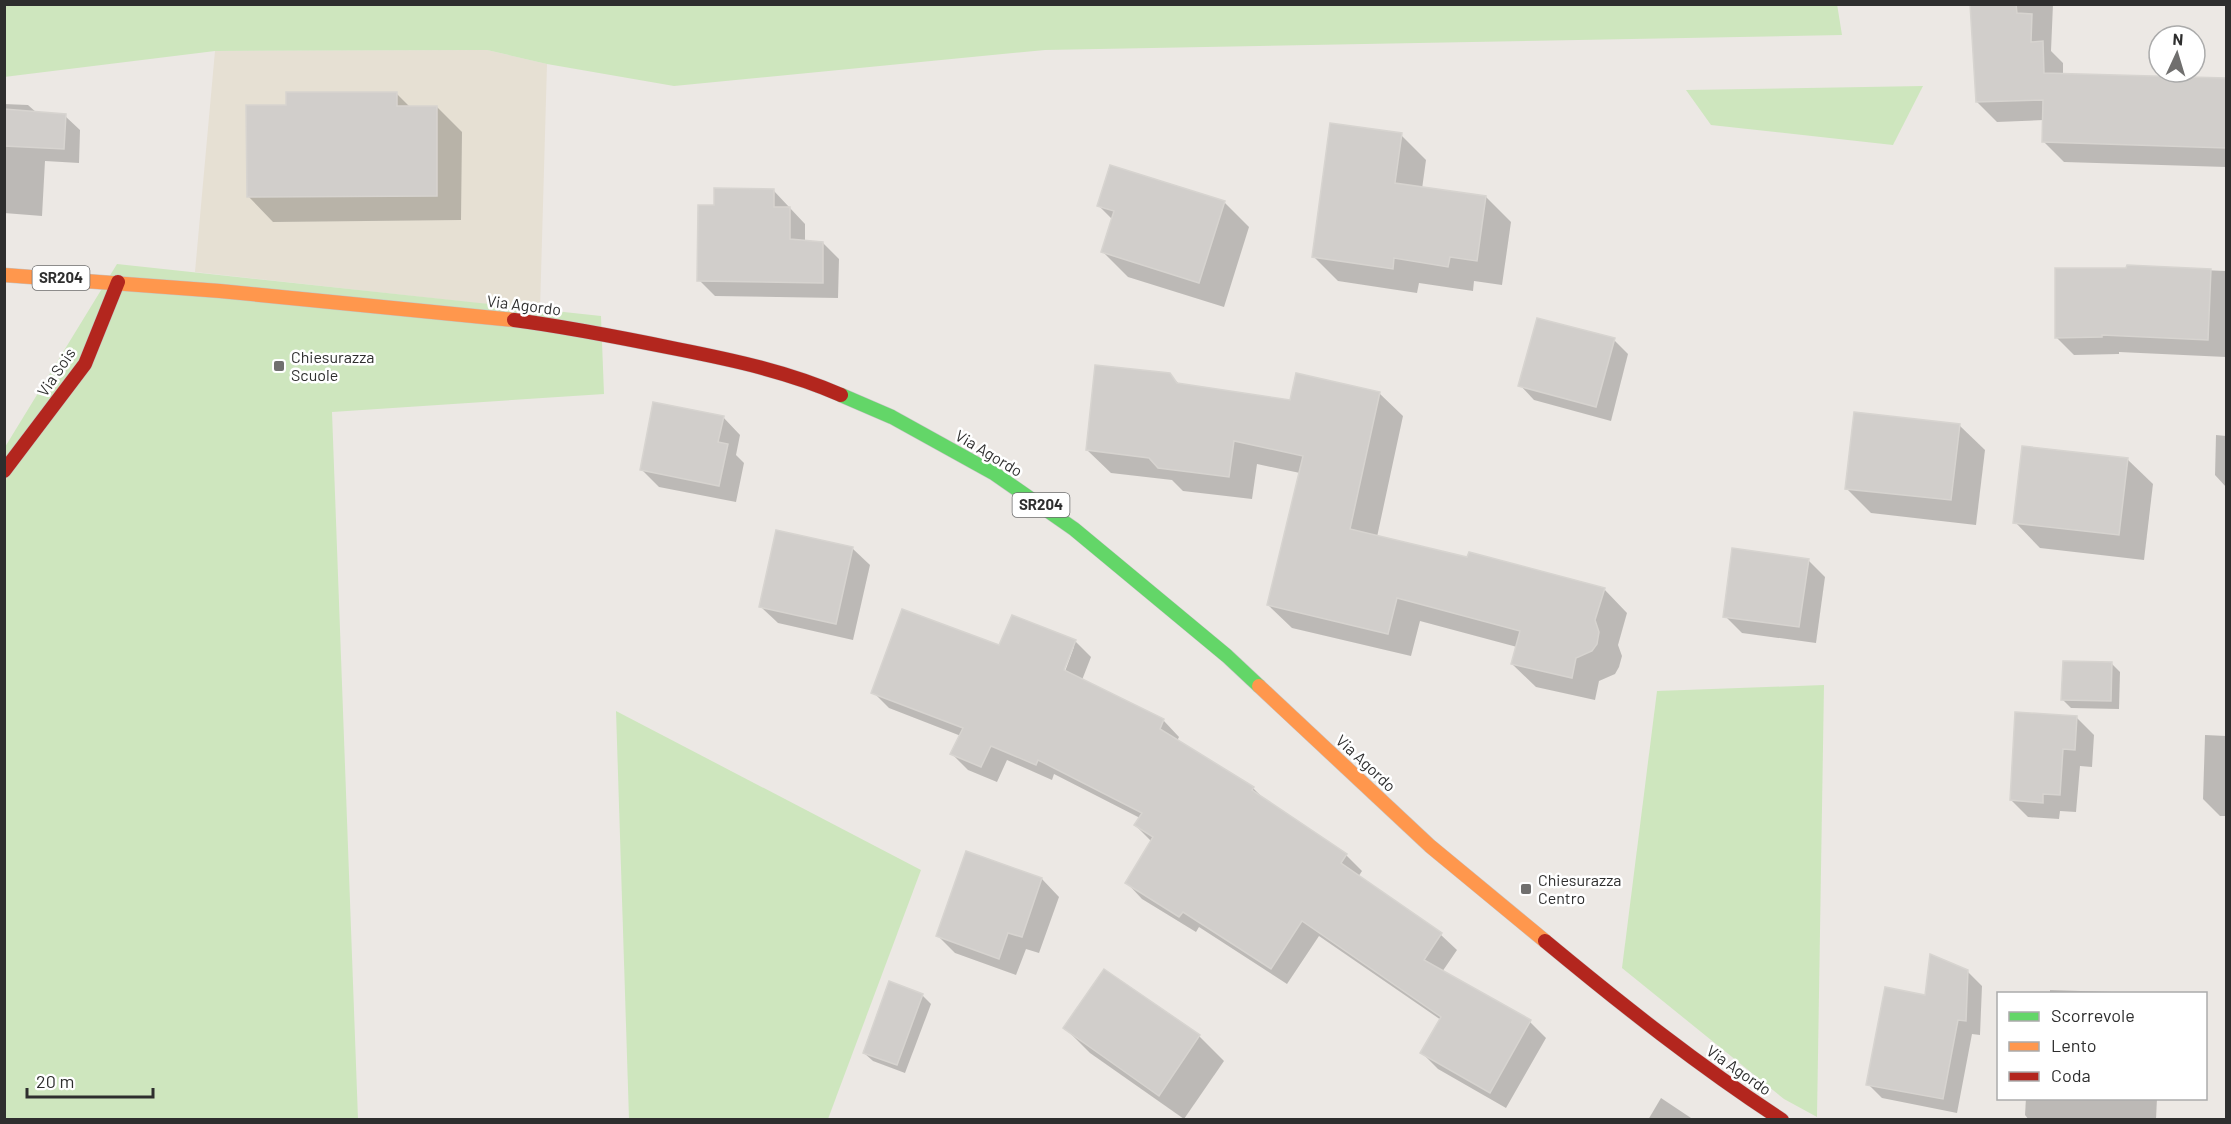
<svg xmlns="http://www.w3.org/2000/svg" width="2231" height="1124" font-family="Barlow,sans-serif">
<rect width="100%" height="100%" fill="#ece8e4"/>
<!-- education -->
<path fill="#e6e0d3" d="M487 50 547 64 540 310 195 272 215 51Z"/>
<!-- green -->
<g fill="#cee6be">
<path d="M1837 4 1842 35 1045 50 674 86 547 64 487 50 215 51 4 77 5 4Z"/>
<path d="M1923 86 1893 145 1711 125 1686 90Z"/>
<path d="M117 264 601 316 604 394 332 412 358 1119 5 1120V447Z"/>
<path d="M1824 685 1817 1117 1784 1099 1622 968 1657 691Z"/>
<path d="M616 711 921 870 828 1119H629Z"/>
</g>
<!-- shadow -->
<g fill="#0003" fill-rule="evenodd">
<path d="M1971 4H2053L2051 51 2063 63V75L2226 79V167L2064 162 2043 141 2044 120 1997 122 1977 102Z"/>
<path d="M396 93 410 107H437L462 132 461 220 273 222 248 196 288 107Z"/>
<path d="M4 104 28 105 37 113 65 116 80 130 79 163 45 161 42 216 4 213Z"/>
<path d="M1401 135 1426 160 1422 189 1486 197 1511 222 1502 285 1474 281 1473 291 1419 283 1417 293 1338 281 1313 256Z"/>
<path d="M774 191 805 224V242L823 243 839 259 838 298 715 296 699 280 715 207Z"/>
<path d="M1224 202 1249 227 1224 307 1128 277 1103 252 1113 220 1099 206Z"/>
<path d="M2128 267 2226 271V357L2119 352V354L2074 355 2057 338Z"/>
<path d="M1614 340 1628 354 1611 421 1534 400 1520 385Z"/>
<path d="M1169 374 1180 385 1292 401 1379 393 1403 416 1377 537 1604 589 1627 613 1618 645 1622 656 1619 667 1615 674 1599 681 1595 700 1536 687 1512 664 1517 647 1420 621 1411 656 1292 628 1268 605 1300 473 1257 464 1252 499 1183 491 1172 480 1111 473 1087 450Z"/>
<path d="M723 417 740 435 736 455 744 463 736 502 659 487 641 469Z"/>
<path d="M1959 425 1985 450 1976 525 1871 513 1846 488Z"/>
<path d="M2216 435 2226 436V487L2215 475Z"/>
<path d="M2127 459 2153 484 2144 560 2040 548 2015 522Z"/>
<path d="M852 548 870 565 853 640 778 623 760 606Z"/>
<path d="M1808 560 1825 577 1816 643 1742 633 1725 616Z"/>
<path d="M1075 641 1091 657 1082 680 1164 721 1179 737 1177 741 1253 788 1265 800 1346 855 1362 871 1358 877 1441 935 1457 950 1442 972 1530 1022 1546 1038 1506 1108 1438 1069 1422 1053 1441 1020 1319 936 1287 984 1199 927 1196 932 1142 899 1127 883 1152 842 1135 825 1140 818 1054 774 1052 780 1007 760 997 782 968 770 952 754 961 736 889 708 873 692 1000 647ZM1071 647H1074L1063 677 1060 676Z"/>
<path d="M2112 664 2120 672 2119 709 2071 708 2062 699Z"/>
<path d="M2077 718 2094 735 2092 767 2080 766 2076 812 2060 811 2059 819 2028 817 2011 800Z"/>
<path d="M2205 735 2226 736V816H2220L2203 799Z"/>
<path d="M967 853 1042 879 1059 897 1039 953 1026 949 1016 975 955 953 938 936Z"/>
<path d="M1105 971 1199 1036 1224 1061 1184 1119 1090 1053 1065 1028Z"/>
<path d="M1967 971 1982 986 1980 1035 1972 1034 1957 1113 1882 1098 1868 1084 1926 996Z"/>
<path d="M2050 990 2112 992 2114 994H2050Z"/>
<path d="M922 995 931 1004 905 1073 873 1061 864 1053Z"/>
<path d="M1661 1098 1694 1120H1648Z"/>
<path d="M2026 1098H2157L2156 1120H2029L2025 1115Z"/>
</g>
<!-- building -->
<g fill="#d1cecb" stroke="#d7d4d0" stroke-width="1.5">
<path d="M1970 4H2016L2017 13 2032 14 2031 42 2043 41 2044 73 2226 78V148L2042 142 2043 100 1976 102Z"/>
<path d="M286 92H397V106H437V196L247 197 246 105H286Z"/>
<path d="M4 109 66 114 64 149 4 146Z"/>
<path d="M1330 123 1402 133 1395 183 1486 196 1477 261 1450 257 1448 267 1394 258 1393 269 1312 257Z"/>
<path d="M1110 165 1225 201 1199 283 1101 252 1114 211 1097 206Z"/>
<path d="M714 188 774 189V207H790V239L823 242V283L697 281 698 205H714Z"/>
<path d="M2127 265 2211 269 2208 340 2102 335V337L2055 338V268H2126Z"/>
<path d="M1537 318 1615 338 1596 407 1518 386Z"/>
<path d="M1095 365 1170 373 1177 383 1290 400 1296 373 1380 392 1350 529 1467 557 1469 552 1605 588 1595 620 1599 632 1597 644 1592 651 1576 658 1572 678 1511 664 1520 631 1397 598 1388 634 1267 605 1303 456 1234 441 1229 477 1158 468 1149 458 1086 450Z"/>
<path d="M653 402 724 416 718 442 728 444 719 486 640 470Z"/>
<path d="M1854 412 1960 424 1951 500 1845 489Z"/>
<path d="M2022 446 2128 458 2119 535 2013 523Z"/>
<path d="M776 530 853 547 836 624 759 607Z"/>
<path d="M1732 548 1809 559 1799 627 1723 617Z"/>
<path d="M902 609 999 645 1012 615 1076 640 1064 670 1164 719 1160 729 1254 787 1252 790 1347 854 1341 863 1442 933 1424 960 1531 1020 1490 1093 1420 1053 1441 1017 1302 921 1271 969 1183 912 1179 917 1125 883 1153 837 1134 825 1142 813 1038 760 1036 765 991 746 981 767 950 754 963 728 871 693Z"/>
<path d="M2063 661 2112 662 2111 701 2061 700Z"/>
<path d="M2015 712 2077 716 2075 750 2063 749 2060 795 2043 794V803L2010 800Z"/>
<path d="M966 851 1042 878 1022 937 1008 933 999 959 936 936Z"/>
<path d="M1930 954 1968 970 1966 1021 1958 1020 1943 1099 1866 1085 1885 987 1925 995Z"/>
<path d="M1104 969 1200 1035 1159 1096 1063 1028Z"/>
<path d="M889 981 923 994 897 1065 863 1053Z"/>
</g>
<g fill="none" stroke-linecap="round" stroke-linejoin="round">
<!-- fast casing -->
<g stroke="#c5c4c5" stroke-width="15">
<path id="fast" d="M841 395 892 417 995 474 1074 529 1227 656 1259 686"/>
</g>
<!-- slow casing -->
<g stroke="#c5c4c5" stroke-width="15">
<g id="slow">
<path d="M4 275 220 291 514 320"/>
<path d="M1259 686 1430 846 1545 941"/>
</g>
</g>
<!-- jam casing -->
<g stroke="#c5c4c5" stroke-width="15">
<g id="jam">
<path d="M514 320C569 327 623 338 677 349 733 360 789 372 841 395"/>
<path d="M4 471 85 364 118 282"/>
<path d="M1545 941C1621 1004 1699 1066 1782 1120"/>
</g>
</g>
<!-- fast -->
<use href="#fast" stroke="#63d668" stroke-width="14"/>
<!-- slow -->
<use href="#slow" stroke="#ff974d" stroke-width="14"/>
<!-- jam -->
<use href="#jam" stroke="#b3261e" stroke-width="14"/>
</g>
<!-- markers -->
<g fill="#706f6e" stroke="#fff" stroke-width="2">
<rect x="273" y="360" width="12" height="12" rx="3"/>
<rect x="1520" y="883" width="12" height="12" rx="3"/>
</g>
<g text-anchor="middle" stroke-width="5" stroke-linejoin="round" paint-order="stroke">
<!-- shield labels -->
<g fill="#fff" stroke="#6d6d6d" stroke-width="1.5">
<rect x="32.5" y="266" width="57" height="24" rx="4.5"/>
<rect x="1012.5" y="493" width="57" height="24" rx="4.5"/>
</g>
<g font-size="15" font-weight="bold" fill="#2e2e2e">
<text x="61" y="283">SR204</text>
<text x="1041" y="510">SR204</text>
</g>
<!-- street labels -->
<g font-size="16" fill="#2e2e2e" stroke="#fff">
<text transform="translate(524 305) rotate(7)" y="6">Via Agordo</text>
<text transform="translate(56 372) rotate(-56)" y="6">Via Sois</text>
<text transform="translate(989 453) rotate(31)" y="6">Via Agordo</text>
<text transform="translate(1366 763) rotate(43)" y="6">Via Agordo</text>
<text transform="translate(1739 1070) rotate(35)" y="6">Via Agordo</text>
</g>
<!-- poi labels -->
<g font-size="16" fill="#2e2e2e" stroke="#fff" text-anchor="start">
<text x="291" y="363">Chiesurazza<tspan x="291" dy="18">Scuole</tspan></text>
<text x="1538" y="886">Chiesurazza<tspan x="1538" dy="18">Centro</tspan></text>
</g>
</g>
<!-- border -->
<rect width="2231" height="1124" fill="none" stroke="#2e2e2e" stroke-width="12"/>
<!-- legend -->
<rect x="1997" y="992" width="210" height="108" fill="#ffffff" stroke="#ababab" stroke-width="1.5"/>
<rect x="2009" y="1012" width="30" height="9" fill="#63d668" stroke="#ababab" stroke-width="1.5"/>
<text x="2051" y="1022" font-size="18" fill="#2e2e2e">Scorrevole</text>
<rect x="2009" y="1042" width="30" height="9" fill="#ff974d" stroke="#ababab" stroke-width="1.5"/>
<text x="2051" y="1052" font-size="18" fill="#2e2e2e">Lento</text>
<rect x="2009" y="1072" width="30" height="9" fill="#b3261e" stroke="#ababab" stroke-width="1.5"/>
<text x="2051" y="1082" font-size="18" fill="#2e2e2e">Coda</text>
<!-- north arrow -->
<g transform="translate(2177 54) rotate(4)"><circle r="28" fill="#ffffff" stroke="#ababab" stroke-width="1.5"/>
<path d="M0-4.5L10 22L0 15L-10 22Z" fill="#706f6e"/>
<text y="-9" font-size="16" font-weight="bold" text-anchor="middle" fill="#2e2e2e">N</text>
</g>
<!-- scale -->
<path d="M27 1088v9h126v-9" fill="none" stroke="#2e2e2e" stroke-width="3"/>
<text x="36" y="1088" font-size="18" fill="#2e2e2e" stroke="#ffffff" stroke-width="4.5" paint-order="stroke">20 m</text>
</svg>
